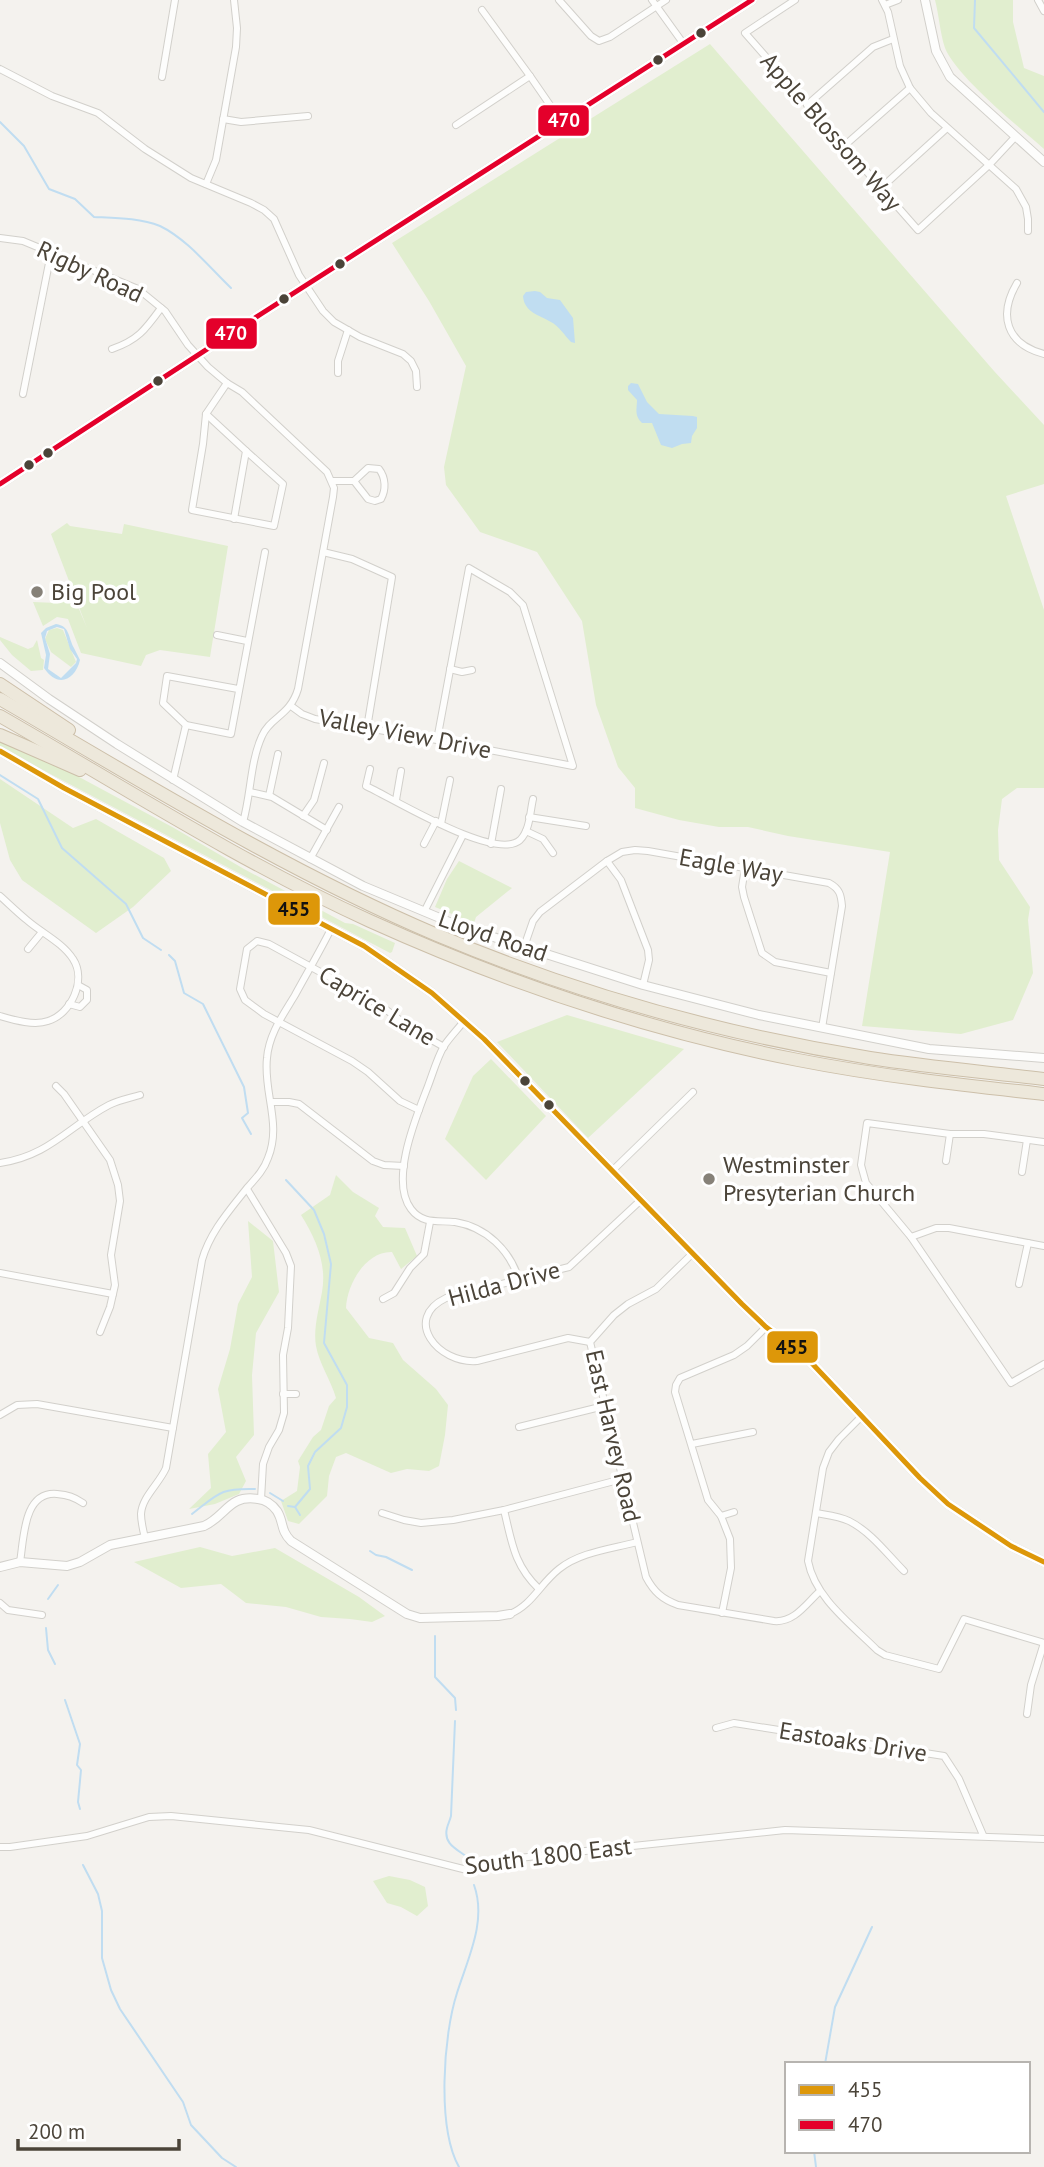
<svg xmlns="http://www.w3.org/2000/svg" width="1044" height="2167" font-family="'PT Sans',sans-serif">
<rect width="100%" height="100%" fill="#f4f2ee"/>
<!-- green -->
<g fill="#e1eecf">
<path d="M935 0H1013V22L1024 68 1044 76V149C1019 127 957 77 945 48 940 33 939 15 935 0Z"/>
<path d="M710 44 994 371 1044 425V484L1006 496 1044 610V788H1017L1002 799 998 830 999 860 1030 907 1028 920 1033 973 1013 1020 961 1034 862 1026 890 852 788 836 748 827H719L679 820 635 808V788L618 767 596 705 582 621 537 552 480 532 446 485 444 467 466 366 429 301 392 243Z"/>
<path d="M67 523 70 526 122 534 124 524 228 546 210 657 160 650 146 655 141 666 81 653 68 619 57 617 43 626 33 602 57 603 51 587 71 590 87 628 51 534Z"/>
<path d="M57 628 63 630 76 662 71 667 51 652 45 639 49 630Z"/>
<path d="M0 637 28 649 33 647 37 640 41 658 44 660 43 670 31 671 12 655 0 640Z"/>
<path d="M0 739 68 771 174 828 244 869 345 923 353 924 395 943 392 952 390 953 39 768 0 746Z"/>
<path d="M0 779 73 828 96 819 164 858 171 871 133 907 96 933 22 880 10 860 0 823Z"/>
<path d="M459 861 512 888 476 917 474 923 435 907 447 879Z"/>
<path d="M567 1015 684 1049 588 1138 497 1042Z"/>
<path d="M491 1059 546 1116 486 1180 445 1139 473 1076Z"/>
<path d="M336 1175 353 1192 379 1208 375 1216 383 1227 405 1228 417 1256 401 1269 392 1252C366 1251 347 1284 346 1308L369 1338 393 1343 403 1360 436 1389 448 1405 445 1435 439 1466 429 1471 407 1469 391 1473 346 1453 336 1457 329 1476 327 1496 299 1524 288 1521 281 1501 297 1491 300 1467 298 1461 313 1437 321 1430 329 1406 336 1398C331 1381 319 1363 316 1346 313 1329 319 1309 322 1292 327 1264 316 1239 301 1215L330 1195Z"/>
<path d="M248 1221 273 1241 279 1292 256 1333 252 1375 254 1435 236 1457 246 1481 239 1494 215 1504 189 1509 211 1488 208 1454 226 1432 218 1389 230 1349 238 1304 252 1277Z"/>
<path d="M200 1547 232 1556 275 1548 359 1597 385 1616 372 1622 350 1619 321 1617 286 1607 246 1603 221 1584 181 1588 134 1562Z"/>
<path d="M389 1876 410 1880 425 1887 428 1906 417 1916 401 1907 387 1903 373 1881Z"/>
</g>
<!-- water -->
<g fill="#c0ddf1" fill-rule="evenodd">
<path d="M535 291 540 292 547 298 560 300 573 318 575 343 571 342C565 336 559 326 551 322 539 315 524 312 523 296L526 292Z"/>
<path d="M631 383 638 384 647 402 659 414 693 416 697 417V428L692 436 691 443 682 444 672 448 661 445 652 423H642C634 416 637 408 637 400L628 390V386Z"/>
<path d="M56 624C70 626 68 637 74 648 76 652 78 656 80 660 75 681 57 688 44 668L46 655 41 633 46 628ZM57 627 64 629 70 649 77 659 76 663 61 678 48 669 50 654 45 638 47 631Z"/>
</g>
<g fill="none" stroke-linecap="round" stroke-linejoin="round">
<!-- stream -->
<g stroke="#c0ddf1" stroke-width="2">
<path d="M975 0 974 28 1044 112"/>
<path d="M0 122 24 146 49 189 75 199 94 217C116 218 140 218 160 226 187 239 210 268 231 288"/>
<path d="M0 775 38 799 62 848 126 904 143 938 161 950"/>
<path d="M169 955 175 961 184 993 203 1004 244 1087 248 1113 242 1118 251 1134"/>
<path d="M286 1180 314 1210 324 1234 331 1264 324 1343 347 1385V1407L341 1428 315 1452 308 1466 310 1489 295 1507 288 1506"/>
<path d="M270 1493 283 1501"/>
<path d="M295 1507 300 1515"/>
<path d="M192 1514C219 1493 220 1488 255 1489"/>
<path d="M370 1551 376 1555 386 1557 412 1570"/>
<path d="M48 1599 58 1585"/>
<path d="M46 1628 48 1650 55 1664"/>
<path d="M435 1636V1677L455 1698 456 1710"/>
<path d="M65 1700 80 1744 77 1765 81 1770 78 1802 80 1809"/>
<path d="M455 1721 451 1816C450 1820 448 1824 447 1828 443 1844 457 1849 467 1857"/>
<path d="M83 1865 98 1894 102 1911V1958L111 1990 120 2009 183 2102 191 2125 222 2158 236 2167"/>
<path d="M825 2064 835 2007 872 1927"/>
<path d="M814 2151 816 2167"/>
<path d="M459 2167C437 2128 443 2036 457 1993 468 1958 487 1921 474 1885"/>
</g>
<!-- minor casing -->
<g stroke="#d2d0cb" stroke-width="8">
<g id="minor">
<path d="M559 0 591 36 599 41 610 37 666 0"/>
<path d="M652 0 683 43"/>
<path d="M795 0 745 33 918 230 989 165 1016 136"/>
<path d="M882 0 888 12 900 66 910 88 931 113 1016 189 1026 207 1028 219V231"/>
<path d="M1038 0 1044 11"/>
<path d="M885 5 898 0"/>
<path d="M482 10 530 76 561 121"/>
<path d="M0 69 52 96 98 113 145 149 191 178 251 203 264 210 274 219 299 275 323 311 334 322 360 337 403 354 411 361 416 371 417 387"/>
<path d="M162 77 175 0"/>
<path d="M807 105 873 47 893 39"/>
<path d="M223 119 241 122 308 116"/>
<path d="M456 125 530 76"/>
<path d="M844 146 910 88"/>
<path d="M206 184 216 160 236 47 237 28 234 0"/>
<path d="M881 188 947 128"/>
<path d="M0 238 23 241 138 289 165 311 188 345 208 367 227 383 242 392 327 472 334 488 333 497 298 689C290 716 270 717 262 736 250 762 251 795 243 822"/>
<path d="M1017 283C998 315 1006 344 1044 354"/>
<path d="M112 349C138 340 145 330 161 308"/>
<path d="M338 373V361L348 330"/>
<path d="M227 383 206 414 203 444 192 510 274 526 283 484 246 451"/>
<path d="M23 394 51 253"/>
<path d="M206 414 246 451 234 519"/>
<path d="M332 481H354L368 499 375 501 381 499C386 490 386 478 379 469L368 468 354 481"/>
<path d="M323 552 352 559 392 577 367 728"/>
<path d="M217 635 247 641"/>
<path d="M450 669 462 672 472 670"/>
<path d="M238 689 167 676 163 703 186 725 231 734 265 552"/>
<path d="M291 706 302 714 315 719 437 740 573 766 523 605 510 592 469 568 437 740"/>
<path d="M370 769 366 786C394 799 496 862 520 840 530 830 530 812 533 799"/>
<path d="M173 780 186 725"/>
<path d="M250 792 272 797 327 830"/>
<path d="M269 796 278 754"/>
<path d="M396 800 401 771"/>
<path d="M303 816 314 800 324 763"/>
<path d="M529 817 586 826"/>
<path d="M441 824 450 780"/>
<path d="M526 831 543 839 553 853"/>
<path d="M424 844 436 821"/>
<path d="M491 844 501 789"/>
<path d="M310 859 339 807"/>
<path d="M607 861 621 880 648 950 649 960 643 985"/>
<path d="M745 868 742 887 744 897 762 953 775 962 831 973"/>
<path d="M0 896C9 904 18 913 28 921 42 933 63 943 73 959 87 980 71 1014 48 1021 34 1026 14 1020 0 1016"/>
<path d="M424 912 463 835"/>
<path d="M524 947 533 921 540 912 607 861 622 852 635 850 648 851 829 883C840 889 841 895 842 906L822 1028"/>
<path d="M28 949 42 932"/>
<path d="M69 1004 80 1007 87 1000V990L78 985"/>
<path d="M464 1021C458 1029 450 1037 444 1046 437 1058 433 1073 428 1086 417 1115 389 1180 411 1209 423 1225 439 1220 455 1222 486 1227 510 1250 519 1280"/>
<path d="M56 1086 64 1094 110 1160 118 1185 120 1201 111 1255 115 1285 110 1307 100 1332"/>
<path d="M271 1102H289L299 1104 373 1161 384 1165 404 1166"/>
<path d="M419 1110 400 1101 368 1072 352 1061 264 1014 245 1000 240 989 247 949 257 941 269 944 377 1003 412 1029 444 1047"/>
<path d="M1044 1142 984 1134H950L867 1123 861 1165 866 1183 911 1237 1011 1383 1044 1364"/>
<path d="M946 1161 950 1134"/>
<path d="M0 1163C49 1156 69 1126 109 1105 119 1100 130 1098 140 1095"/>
<path d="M612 1171 693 1092"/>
<path d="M1022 1172 1027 1140"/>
<path d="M247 1189 286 1253 291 1266 288 1328 283 1355 284 1413 279 1430 269 1447 263 1464 261 1499"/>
<path d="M911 1237 936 1228H949L1044 1246"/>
<path d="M693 1253 656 1289 628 1304 614 1315 590 1342 646 1577C654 1592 662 1599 678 1605L774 1621C794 1623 806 1604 820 1591"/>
<path d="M0 1273 113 1294"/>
<path d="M1019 1284 1028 1243"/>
<path d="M383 1299 394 1293 410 1268 424 1254 430 1222"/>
<path d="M590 1342 568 1338 477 1361C438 1364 402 1319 446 1298L569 1267 641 1200"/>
<path d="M283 1394H296"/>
<path d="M0 1415 17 1405 37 1404 173 1428"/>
<path d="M862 1416 839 1439 829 1452 823 1468 808 1561C815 1598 851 1624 877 1650L885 1655 939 1669 964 1619 1044 1643"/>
<path d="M519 1427 604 1406"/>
<path d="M692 1444 753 1432"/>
<path d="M504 1510C512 1543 514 1565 539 1589"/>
<path d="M382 1513 404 1520 421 1523 453 1520 504 1510 622 1479"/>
<path d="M816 1513C827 1515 839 1516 849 1521 871 1532 887 1554 904 1571"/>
<path d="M721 1516 734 1512"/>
<path d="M145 1538C143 1530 141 1522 141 1514 142 1497 159 1484 166 1468L202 1260C210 1232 229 1211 247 1188 255 1179 264 1170 268 1158 282 1124 263 1092 267 1058 269 1034 283 1015 295 995 307 973 320 951 331 929"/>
<path d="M20 1562C24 1539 23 1491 57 1494 68 1495 74 1497 83 1503"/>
<path d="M0 1603 8 1610 42 1615"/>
<path d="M722 1613 731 1568 730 1539 721 1516 708 1500 675 1392 676 1385 680 1378 734 1355 747 1346 766 1327"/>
<path d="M510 1614C532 1605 540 1584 559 1569 580 1552 611 1549 637 1542"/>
<path d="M1027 1714 1031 1685 1044 1643"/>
<path d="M716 1728 734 1723 944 1756 959 1779 983 1835"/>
<path d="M0 1847H10L87 1836 149 1817 171 1816 309 1830 467 1870 479 1868 509 1859 785 1830 1044 1839"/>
</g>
</g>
<!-- tertiary casing -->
<g stroke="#d2d0cb" stroke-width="10">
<g id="tertiary">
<path d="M925 0 936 51 950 77 1044 162"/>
<path d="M0 663 49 699 117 744 243 822 363 886 459 926 643 985 759 1015 929 1049 1044 1058"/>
<path d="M0 751 64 788 364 946 432 993 484 1039 742 1304 766 1327 806 1357 920 1478 948 1504 1011 1546 1044 1562"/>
<path d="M0 1567 20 1562 67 1566 80 1562 110 1545 204 1526C226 1516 229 1494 258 1499 266 1500 272 1504 277 1511 284 1522 280 1530 291 1541L407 1614 420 1618 498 1616 510 1614"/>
</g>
</g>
<!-- secondary casing -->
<g stroke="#d3cfc5" stroke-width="10">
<path id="secondary" d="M0 484 261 314 752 0"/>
</g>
<!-- motorway casing -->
<g stroke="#ccbfa9" stroke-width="14">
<g id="motorway">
<path d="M0 684 69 730"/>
<path d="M0 699C143 782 284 870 437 935 575 993 722 1034 870 1058 928 1067 986 1072 1044 1079"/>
<path d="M0 716C122 786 242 863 370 921 507 983 650 1031 798 1060 879 1076 962 1085 1044 1094"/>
<path d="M0 735 80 770"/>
</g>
</g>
<!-- minor -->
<use href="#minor" stroke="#fdfdfc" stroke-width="6"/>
<!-- tertiary -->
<use href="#tertiary" stroke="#fdfdfc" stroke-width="8"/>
<!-- secondary -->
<use href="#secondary" stroke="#f7f6f1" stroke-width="9"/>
<!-- motorway -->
<use href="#motorway" stroke="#ede8db" stroke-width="12"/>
<!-- bus-1 casing -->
<g stroke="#fff" stroke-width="10">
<path id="bus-1" d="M0 751 64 788 364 946 432 993 484 1039 742 1304 766 1327 806 1357 920 1478 948 1504 1011 1546 1044 1562"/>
</g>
<!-- bus-2 casing -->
<g stroke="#fff" stroke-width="10">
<path id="bus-2" d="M0 484 261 314 752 0"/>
</g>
<!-- bus-1 -->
<use href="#bus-1" stroke="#dd9709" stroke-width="5"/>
<!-- bus-2 -->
<use href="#bus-2" stroke="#e4002b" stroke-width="5"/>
</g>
<!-- markers -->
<g fill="#4b4439" stroke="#fff" stroke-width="2.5">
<circle cx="701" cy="33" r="6"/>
<circle cx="658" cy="60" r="6"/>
<circle cx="340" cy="264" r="6"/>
<circle cx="284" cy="299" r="6"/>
<circle cx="158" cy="381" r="6"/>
<circle cx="48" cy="453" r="6"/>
<circle cx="29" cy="465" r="6"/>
<circle cx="525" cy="1081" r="6"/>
<circle cx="549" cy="1105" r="6"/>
</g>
<g fill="#868178" stroke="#fff" stroke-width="2.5">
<circle cx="37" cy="592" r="7"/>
<circle cx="709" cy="1179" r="7"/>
</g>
<g text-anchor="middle" stroke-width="7" stroke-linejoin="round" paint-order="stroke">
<!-- street labels -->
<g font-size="24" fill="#4b4439" stroke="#fff">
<text transform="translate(831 132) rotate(49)" y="8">Apple Blossom Way</text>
<text transform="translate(90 272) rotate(25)" y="8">Rigby Road</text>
<text transform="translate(405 734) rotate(11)" y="8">Valley View Drive</text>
<text transform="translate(731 866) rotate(10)" y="8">Eagle Way</text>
<text transform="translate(493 936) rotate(19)" y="8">Lloyd Road</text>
<text transform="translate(377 1006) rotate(31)" y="8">Caprice Lane</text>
<text transform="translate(504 1284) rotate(-15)" y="8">Hilda Drive</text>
<text transform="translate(613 1436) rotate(77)" y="8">East Harvey Road</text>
<text transform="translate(853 1742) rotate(9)" y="8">Eastoaks Drive</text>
<text transform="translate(548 1856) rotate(-7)" y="8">South 1800 East</text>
</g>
<!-- poi labels -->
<g font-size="24" fill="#4b4439" stroke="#fff" text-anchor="start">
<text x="51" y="600">Big Pool</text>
<text x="723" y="1173">Westminster<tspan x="723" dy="28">Presyterian Church</tspan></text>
</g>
</g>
<g stroke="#fff" stroke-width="2.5">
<rect x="537" y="104" width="53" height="33" rx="7" fill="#e4002b"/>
<rect x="205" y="317" width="53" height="33" rx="7" fill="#e4002b"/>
<rect x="267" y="892" width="54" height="34" rx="7" fill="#dd9709"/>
<rect x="766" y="1330" width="53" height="34" rx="7" fill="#dd9709"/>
</g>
<g font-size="19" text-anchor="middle" font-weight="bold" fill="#fff">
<text x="564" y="127">470</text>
<text x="231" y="340">470</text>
</g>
<g font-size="19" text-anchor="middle" font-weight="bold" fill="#111">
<text x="294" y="916">455</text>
<text x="792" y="1354">455</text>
</g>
<!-- legend -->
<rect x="785" y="2062" width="245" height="91" fill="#ffffff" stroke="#b7b4b0" stroke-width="2"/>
<rect x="799" y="2085" width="35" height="10" fill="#dd9709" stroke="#b7b4b0" stroke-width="2"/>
<text x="848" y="2097" font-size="21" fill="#4b4439">455</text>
<rect x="799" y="2120" width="35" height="10" fill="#e4002b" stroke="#b7b4b0" stroke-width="2"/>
<text x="848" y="2132" font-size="21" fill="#4b4439">470</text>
<!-- scale -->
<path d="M18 2139v10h161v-10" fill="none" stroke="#4b4439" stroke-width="3.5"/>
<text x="28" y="2139" font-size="21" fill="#4b4439" stroke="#ffffff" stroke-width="5" paint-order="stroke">200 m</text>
</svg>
